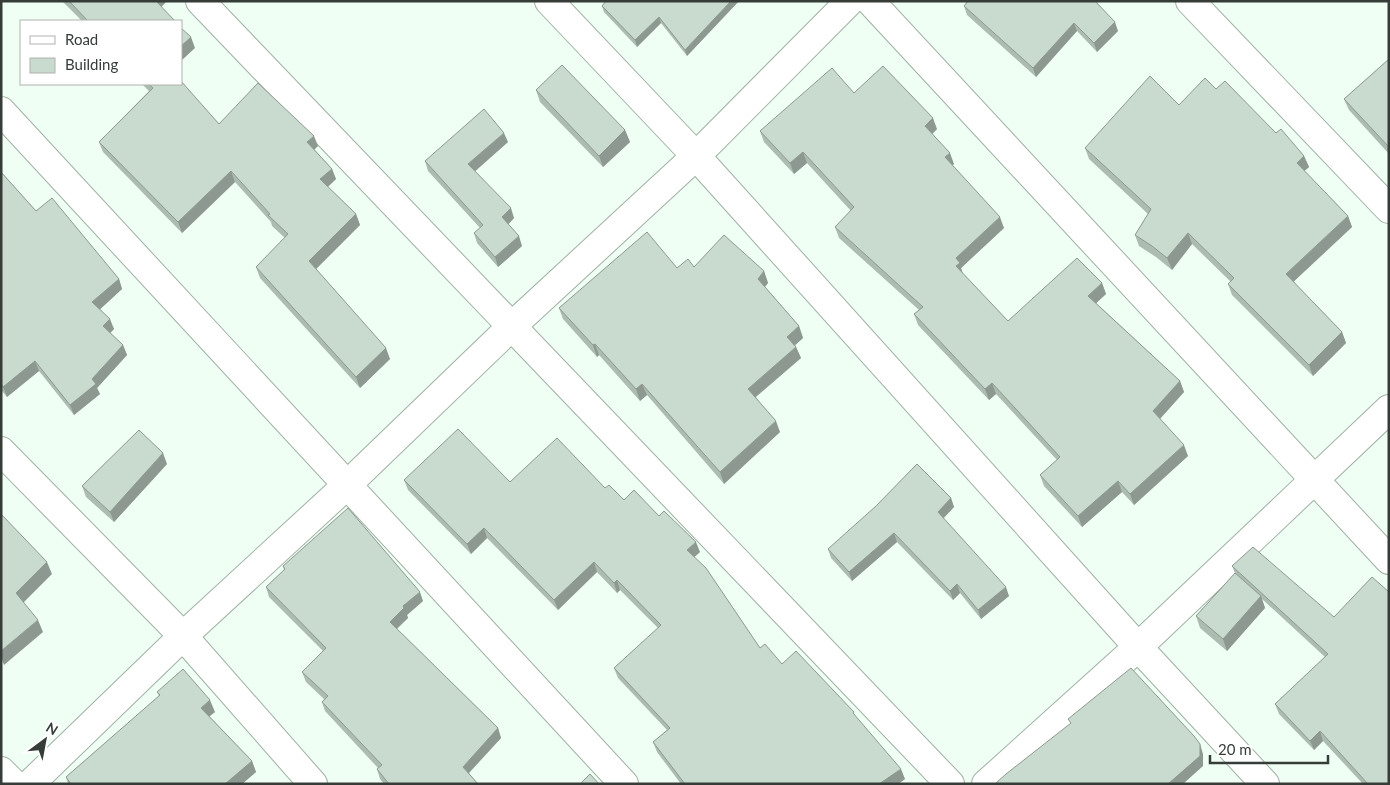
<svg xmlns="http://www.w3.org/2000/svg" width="1390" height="785" font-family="Lato,sans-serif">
<rect width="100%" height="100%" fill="#f0fff4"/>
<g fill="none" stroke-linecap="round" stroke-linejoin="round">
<!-- minor casing -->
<g stroke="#9fb0a4" stroke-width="30">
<g id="minor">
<path d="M200 1 950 784"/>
<path d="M549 1 696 156 1138 647 1265 784"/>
<path d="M870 1 1389 560"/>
<path d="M1190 1 1389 209"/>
<path d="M1 111 624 784"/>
<path d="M1 451 183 636 313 784"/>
<path d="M1 771 14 784"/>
<path d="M30 784 183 636 347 485 511 327 696 156 850 1"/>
<path d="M986 784 1138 647 1389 409"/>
</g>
</g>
<!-- minor -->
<use href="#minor" stroke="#fff" stroke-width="28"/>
</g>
<!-- wall -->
<g fill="#adbcb1">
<path d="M62 1H167L161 7 175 21H82Z"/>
<path d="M606 1H739L687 56 661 23 637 47 604 12 602 6Z"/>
<path d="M967 1H1095L1118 31 1097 52 1077 31 1036 77 967 15 964 6 967 2Z"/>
<path d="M1389 59V154L1349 110 1344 99Z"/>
<path d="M142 84H181L219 124 318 146 314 149 332 169 336 179 328 187 356 214 360 225 316 269 390 359 360 388 260 278 256 267 285 238 272 226 271 222 235 182 182 233 103 152 99 142 149 91Z"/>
<path d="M1216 89 1276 133 1304 156 1309 167 1304 171 1348 216 1352 227 1293 282 1342 332 1346 343 1313 376 1232 295 1228 284 1231 282 1192 244 1172 270 1156 257 1139 246 1135 235 1148 214 1089 159 1085 148 1179 105Z"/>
<path d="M536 90 625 130 630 142 603 167 540 102Z"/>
<path d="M854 93 937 129 932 134 954 164 952 165 1004 228 961 268 963 274 1008 321 1102 283 1106 294 1096 303 1180 381 1184 392 1160 419 1188 456 1134 505 1122 492 1082 527 1044 486 1040 475 1057 460 996 394 989 400 918 325 914 314 919 310 839 238 835 227 851 211 807 163 794 174 764 142 760 131Z"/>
<path d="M508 142 475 171 514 218 508 224 522 246 498 267 477 243 474 233 480 228 428 171 425 161Z"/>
<path d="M1 172 36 211 119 279 122 289 100 309 114 329 110 333 123 345 127 355 97 388 100 394 74 415 39 371 7 397 1 390Z"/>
<path d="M694 267 764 271 768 283 765 287 799 326 803 338 795 345 796 347 801 358 756 397 780 432 724 484 647 395 640 401 599 355 597 357 563 319 559 308Z"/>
<path d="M167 464 114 522 86 497 82 486Z"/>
<path d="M404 480 510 482 605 488 624 500 659 516 700 552 694 557 760 648 855 716 905 779 898 784H681L657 752 653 742 667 730 618 678 614 668 658 628 620 590 617 593 597 572 558 610 487 538 471 554 408 490Z"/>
<path d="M951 498 954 507 943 518 1009 596 981 619 960 593 953 600 897 542 852 581 831 558 828 549Z"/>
<path d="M283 566 423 601 407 615 408 618 397 629 498 728 501 738 469 773 478 784H384L380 779 377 769 378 768 325 711 322 702 324 699 306 682 302 672 323 651 269 597 266 587 284 570Z"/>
<path d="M1232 566 1334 617 1389 784H1363L1323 741 1314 750 1279 714 1275 704 1325 657 1262 599 1265 608 1227 651 1200 628 1196 616 1235 573Z"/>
<path d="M157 692 215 712 209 716 252 761 256 772 242 784H68L66 777 159 696Z"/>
</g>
<!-- shaded-wall -->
<g fill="#8d9990">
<path d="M155 1H167L158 10Z"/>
<path d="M731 1H739L687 56 685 50Z"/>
<path d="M659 17 661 23 637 47 635 40Z"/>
<path d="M1115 22 1118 31 1097 52 1094 43Z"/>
<path d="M1074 23 1077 31 1036 77 1033 68Z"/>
<path d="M191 37 195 48 181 61V46Z"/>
<path d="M933 118 937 129 929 137 925 126Z"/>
<path d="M625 130 630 142 603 167 599 156Z"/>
<path d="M504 133 508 142 472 174 468 164Z"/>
<path d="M314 136 318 146 311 153 307 142Z"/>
<path d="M803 152 807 163 794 174 790 163Z"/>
<path d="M950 153 954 164 949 168 945 157Z"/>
<path d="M1304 156 1309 167 1301 174 1297 163Z"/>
<path d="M332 169 336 179 324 190 320 179Z"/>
<path d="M231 171 235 182 182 233 178 222Z"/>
<path d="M511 208 514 218 506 227 502 217Z"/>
<path d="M356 214 360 225 313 272 309 261Z"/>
<path d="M1348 216 1352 227 1290 285 1286 274Z"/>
<path d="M1000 217 1004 228 961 268 963 274 960 277 956 266V258Z"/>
<path d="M1188 233 1192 244 1172 270 1167 258Z"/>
<path d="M519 236 522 246 498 267 495 257Z"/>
<path d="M764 271 768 283 762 290 758 279Z"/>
<path d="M119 279 122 289 96 313 92 302Z"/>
<path d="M1102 283 1106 294 1092 307 1088 296Z"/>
<path d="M110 319 114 329 107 336 103 326Z"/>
<path d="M799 326 803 338 792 348 787 337Z"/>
<path d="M1342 332 1346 343 1313 376 1309 365Z"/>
<path d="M595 344 599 355 597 357 593 345Z"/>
<path d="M123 345 127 355 97 388 100 394 74 415 70 405 92 379Z"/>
<path d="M796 347 801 358 752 400 748 389Z"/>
<path d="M386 348 390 359 360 388 356 377Z"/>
<path d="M35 361 39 371 7 397 3 387Z"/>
<path d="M1180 381 1184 392 1157 422 1153 411Z"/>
<path d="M992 383 996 394 989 400 985 389Z"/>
<path d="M642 384 647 395 640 401 636 389Z"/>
<path d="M776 421 780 432 724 484 720 472Z"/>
<path d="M1184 445 1188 456 1134 505 1130 494Z"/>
<path d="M163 453 167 464 114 522 110 512Z"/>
<path d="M1118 481 1122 492 1082 527 1078 516Z"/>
<path d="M951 498 954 507 941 521 938 512Z"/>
<path d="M484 528 487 538 471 554 467 544Z"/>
<path d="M894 533 897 542 852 581 849 572Z"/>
<path d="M696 542 700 552 691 560 687 550Z"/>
<path d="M47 562 52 574 20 606 16 593Z"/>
<path d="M594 562 597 572 558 610 554 600Z"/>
<path d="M617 580 620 590 617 593 614 583Z"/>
<path d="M957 584 960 593 953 600 950 591Z"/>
<path d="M1006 587 1009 596 981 619 978 610Z"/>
<path d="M420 592 423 601 407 615 408 618 393 632 390 622 403 606Z"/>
<path d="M1261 596 1265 608 1227 651 1223 639Z"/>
<path d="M38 620 43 632 4 665 1 657V651Z"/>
<path d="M210 700 215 712 205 720 201 708Z"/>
<path d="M498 728 501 738 466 776 463 767Z"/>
<path d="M1320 731 1323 741 1314 750 1310 741Z"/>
<path d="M1200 744 1203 754V766L1183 784H1168Z"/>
<path d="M252 761 256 772 242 784H225Z"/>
<path d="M901 769 905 779 898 784H879Z"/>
</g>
<!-- building -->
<g fill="#c9dbce" stroke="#8d9990">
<path d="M69 1H156L175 21H88Z"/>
<path d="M606 1H731L685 50 659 17 635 40 602 6Z"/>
<path d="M968 1H1095L1115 22 1094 43 1074 23 1033 68 964 6Z"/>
<path d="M181 28 191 37 181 46Z"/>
<path d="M1389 59V147L1344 99Z"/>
<path d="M562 65 625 130 599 156 536 90Z"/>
<path d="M883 66 933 118 925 126 950 153 945 157 1000 217 956 258 960 263 956 266 1008 321 1077 258 1102 283 1088 296 1180 381 1153 411 1184 445 1130 494 1118 481 1078 516 1040 475 1060 457 992 383 985 389 914 314 923 307 835 227 854 207 803 152 790 163 760 131 832 68 854 93Z"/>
<path d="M1150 76 1179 105 1205 78 1216 89 1225 81 1276 133 1281 129 1304 156 1297 163 1348 216 1286 274 1342 332 1309 365 1228 284 1234 278 1188 233 1167 258 1152 246 1135 235 1151 209 1085 148Z"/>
<path d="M181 81 219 124 258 83 314 136 307 142 332 169 320 179 356 214 309 261 386 348 356 377 256 267 288 234 268 215 270 214 231 171 178 222 99 142 153 88 149 84H181Z"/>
<path d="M484 109 504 133 468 164 511 208 502 217 519 236 495 257 474 233 483 225 425 161Z"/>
<path d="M1 172 36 211 52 198 119 279 92 302 110 319 103 326 123 345 92 379 96 384 70 405 35 361 3 387 1 384Z"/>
<path d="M647 232 677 268 688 259 694 267 724 235 764 271 758 279 799 326 787 337 796 347 748 389 776 421 720 472 642 384 636 389 595 344 593 345 559 308Z"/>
<path d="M458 429 510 482 557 438 605 488 609 485 624 500 634 490 659 516 664 511 696 542 687 550 706 568 760 648 765 644 782 664 796 651 854 712 853 713 901 769 879 784H685L653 742 670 728 614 668 661 625 617 580 614 583 594 562 554 600 484 528 467 544 404 480Z"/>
<path d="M139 430 163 453 110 512 82 486Z"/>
<path d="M917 464 951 498 938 512 1006 587 978 610 957 584 950 591 894 533 849 572 828 549 876 506Z"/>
<path d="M348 508 420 592 403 606 404 608 390 622 498 728 463 767 478 784H389L377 769 382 765 322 702 328 696 302 672 326 648 266 587 285 569 283 566Z"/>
<path d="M1 514 47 562 16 593 38 620 1 651Z"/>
<path d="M1253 547 1334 617 1372 577 1389 592V784H1368L1320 731 1310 741 1275 704 1328 654 1232 566Z"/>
<path d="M1235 573 1261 596 1223 639 1196 616Z"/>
<path d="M1131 668 1194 736 1200 744V756L1168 784H996V783L1006 774 1071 723 1068 719Z"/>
<path d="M183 669 210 700 201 708 252 761 225 784H71L66 777 160 695 157 692Z"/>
<path d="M590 774 599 784H580Z"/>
</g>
<!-- border -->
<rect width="1390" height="785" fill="none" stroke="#363d38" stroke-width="5"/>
<!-- legend -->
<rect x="20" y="20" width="162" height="65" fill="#ffffff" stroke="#afb1af"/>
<rect x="30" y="36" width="25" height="8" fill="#ffffff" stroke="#afb1af"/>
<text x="65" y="45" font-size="15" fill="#363d38">Road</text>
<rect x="30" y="58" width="25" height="15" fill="#c9dbce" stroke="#afb1af"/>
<text x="65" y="70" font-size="15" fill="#363d38">Building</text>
<!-- north arrow -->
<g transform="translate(45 740) rotate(32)" stroke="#ffffff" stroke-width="4" paint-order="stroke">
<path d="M0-4L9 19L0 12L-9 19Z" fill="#363d38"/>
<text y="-8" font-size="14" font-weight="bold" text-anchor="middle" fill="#363d38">N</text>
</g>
<!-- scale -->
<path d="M1210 755v8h118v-8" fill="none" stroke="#363d38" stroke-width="2.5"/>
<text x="1218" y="755" font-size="15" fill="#363d38" stroke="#ffffff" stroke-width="4" paint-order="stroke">20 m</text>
</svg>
